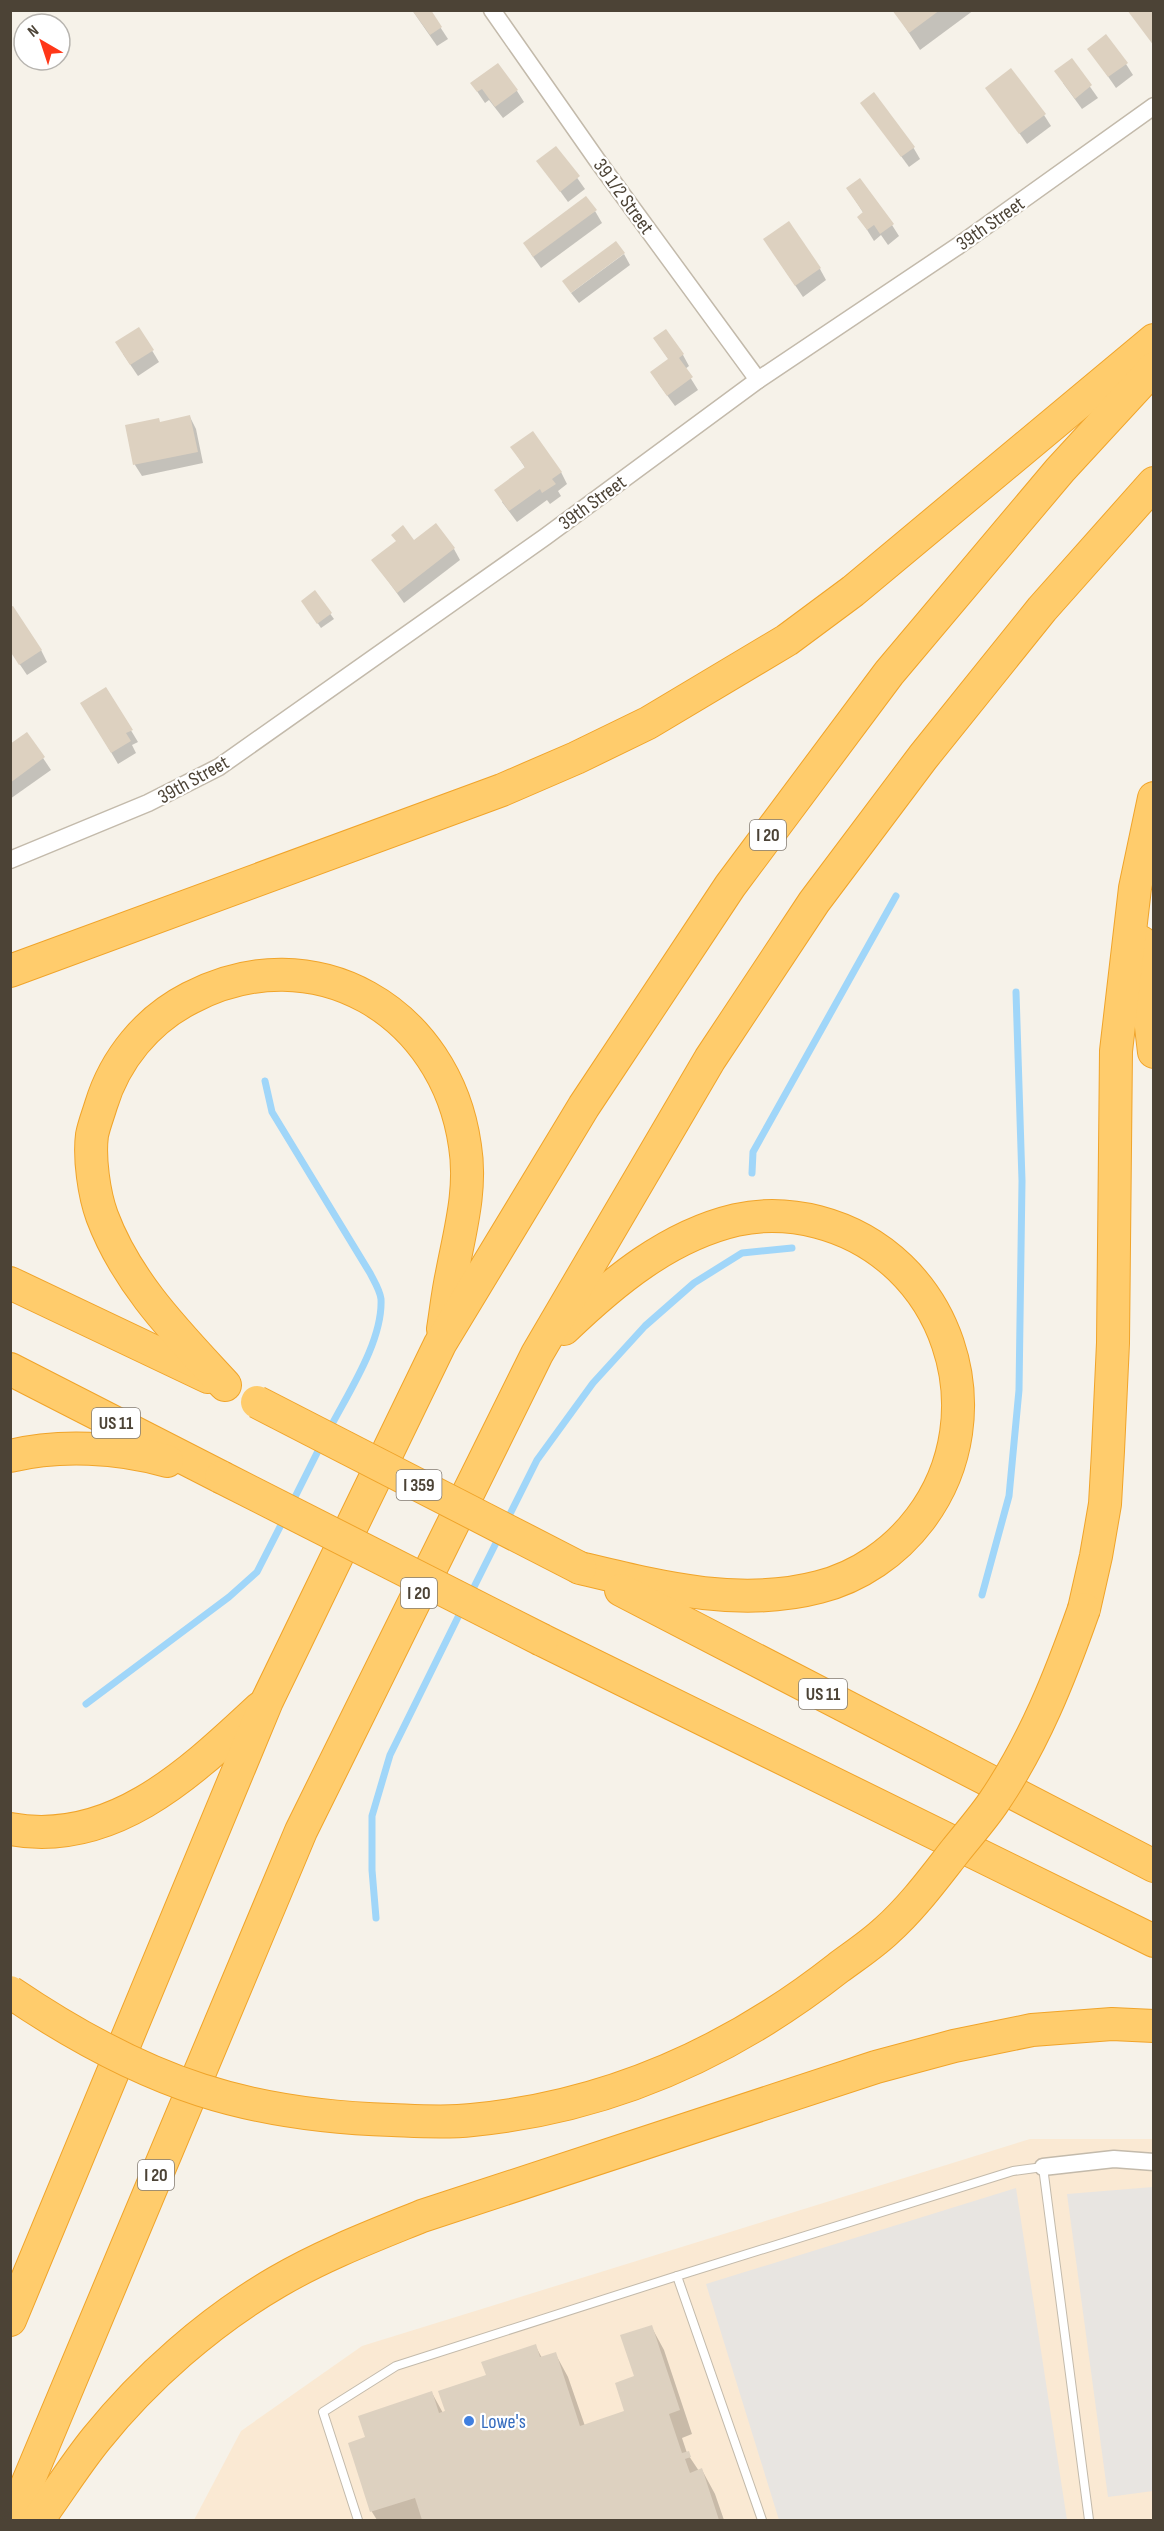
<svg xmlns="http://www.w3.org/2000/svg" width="1164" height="2531" font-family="'Sofia Sans Condensed',sans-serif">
<rect width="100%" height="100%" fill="#f6f2e9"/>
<!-- commercial -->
<path fill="#fae9d3" d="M1030 2139H1153V2520H194L241 2431 362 2346Z"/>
<!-- parking -->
<g fill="#e8e5e1">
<path d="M1153 2187V2491L1108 2497 1067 2194Z"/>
<path d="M1016 2188 1067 2520H779L706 2284Z"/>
</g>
<!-- shadow -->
<g fill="#0003">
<path d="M412 10H429L448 39 437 46Z"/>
<path d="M894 10H974L920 50Z"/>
<path d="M1089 49 1126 64 1133 75 1116 88Z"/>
<path d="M1071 60 1098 98 1082 109 1063 83Z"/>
<path d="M472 84 517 91 524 102 503 118 489 100 485 103Z"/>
<path d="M987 88 1044 115 1051 126 1027 144Z"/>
<path d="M862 103 913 147 920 159 909 167Z"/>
<path d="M556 148 585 189 568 202 538 161Z"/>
<path d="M848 189 892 225 899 236 888 245 881 235 874 241 859 217 864 214Z"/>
<path d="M595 211 602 223 541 268 531 254Z"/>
<path d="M772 251 820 269 826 280 803 297Z"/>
<path d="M624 254 630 265 579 303 571 293Z"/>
<path d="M139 329 159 362 138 376 123 354Z"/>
<path d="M655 339 683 355 689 366 685 369 698 390 675 406 658 383 669 360Z"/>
<path d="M190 417 196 429 203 463 142 476 135 465 127 426 160 423Z"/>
<path d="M512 448 561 472 567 484 558 491 561 496 550 504 547 500 517 522 502 502 526 469Z"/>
<path d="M454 549 460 560 404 603 373 560Z"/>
<path d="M315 593 334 619 321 628 306 606Z"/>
<path d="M10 650H41L47 662 27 675Z"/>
<path d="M106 689 138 742 132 745 136 753 118 764 82 703Z"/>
<path d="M27 734 51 770 10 799V746Z"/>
<path d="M651 2326 664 2350 692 2434 682 2438 687 2453 699 2471 702 2470 715 2494 724 2520H377L372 2512 350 2444 367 2438 432 2393 443 2413 488 2376 535 2345 542 2358 555 2353 568 2377 585 2426 626 2412Z"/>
</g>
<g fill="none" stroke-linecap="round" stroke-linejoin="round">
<!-- stream -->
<g stroke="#a0d6f9" stroke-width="7">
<path d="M265 1081 272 1112 370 1273C374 1281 380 1290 381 1299 383 1341 348 1393 329 1430"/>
<path d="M752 1173 753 1152 896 896"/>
<path d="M291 1505 321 1445"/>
<path d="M506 1522 537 1460 593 1383 645 1326 694 1283 742 1253 792 1248"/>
<path d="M470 1595 500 1535"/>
<path d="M982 1595 1009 1496 1019 1390 1022 1181 1016 992"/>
<path d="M86 1704 229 1597 257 1572 285 1517"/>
<path d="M376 1918 372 1870V1816L390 1755 463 1607"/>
</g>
</g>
<!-- building -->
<g fill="#ddd1c0">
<path d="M412 10H431L442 27 430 35Z"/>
<path d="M892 10H940L909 33Z"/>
<path d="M1127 10H1154V46Z"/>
<path d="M1106 34 1128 63 1108 77 1087 49Z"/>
<path d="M1072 58 1092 85 1075 99 1054 71Z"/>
<path d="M498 63 518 90 495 107 482 89 477 92 470 83Z"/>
<path d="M1011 68 1046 114 1019 134 985 88Z"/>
<path d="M874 92 915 147 901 157 860 103Z"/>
<path d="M556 146 580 176 560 192 536 161Z"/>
<path d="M860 178 894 224 880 234 874 225 867 230 857 217 863 212 846 188Z"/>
<path d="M586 196 597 210 533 257 523 243Z"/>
<path d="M789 221 821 268 795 286 763 239Z"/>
<path d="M616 241 625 253 571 293 562 281Z"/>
<path d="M139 327 154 350 130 365 115 342Z"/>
<path d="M666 329 684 354 679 358 693 377 667 396 650 372 668 359 653 338Z"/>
<path d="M190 415 198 452 133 465 125 425 159 418 160 422Z"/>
<path d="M533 431 562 472 552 479 556 484 542 493 540 489 509 511 494 490 525 467 510 447Z"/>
<path d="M436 523 455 548 397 593 371 560 396 541 391 535 403 525 414 540Z"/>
<path d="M315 590 332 613 317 624 301 601Z"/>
<path d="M13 606 42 650 19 665 10 651V607Z"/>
<path d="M106 687 133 730 126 733 131 741 111 753 80 703Z"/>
<path d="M27 732 45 757 10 783V744Z"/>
<path d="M652 2325 680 2410 669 2414 682 2453 689 2451 691 2457 685 2459 690 2473 702 2468 719 2520H422L415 2498 370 2512 348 2443 365 2437 358 2416 432 2391 439 2413 445 2411 438 2391 486 2375 481 2362 536 2344 540 2357 556 2352 580 2426 624 2411 615 2383 634 2376 620 2335Z"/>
</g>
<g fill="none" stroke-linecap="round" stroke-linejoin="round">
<!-- service casing -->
<g stroke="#c3baab" stroke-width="10">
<g id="service">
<path d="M358 2520 323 2412 396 2366 677 2276"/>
<path d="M762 2520 677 2276 1013 2171 1043 2167 1089 2520"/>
</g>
</g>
<!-- minor casing -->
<g stroke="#c3baab" stroke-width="19">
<g id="minor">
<path d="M492 10 597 160 758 380"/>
<path d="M10 860 148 803 219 767 545 537 758 380 958 246 1154 106"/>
<path d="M1043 2167 1114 2159 1154 2162"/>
</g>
</g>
<!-- motorway casing -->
<g stroke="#f0a42a" stroke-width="34">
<g id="motorway">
<path d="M1141 942 1154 1052"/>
<path d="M10 971 502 790 576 758 648 723 787 640 853 591 1154 340"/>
<path d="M10 1283 208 1377"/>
<path d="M564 1329C613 1282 668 1236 736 1220 763 1214 791 1215 818 1222 948 1256 1000 1413 920 1519 895 1552 859 1577 819 1587 739 1608 659 1587 580 1568"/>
<path d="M10 1369 221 1477"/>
<path d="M225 1385C177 1333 127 1283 102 1216 94 1194 89 1158 92 1135 94 1125 98 1115 101 1105 115 1059 147 1020 190 998 314 933 446 1011 465 1146 472 1189 460 1231 452 1273 448 1291 446 1310 443 1329"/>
<path d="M10 1456C59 1444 119 1447 167 1461"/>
<path d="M621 1590 1154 1866"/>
<path d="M1084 1609 1096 1556 1105 1504 1108 1451 1113 1343 1116 1051 1135 888 1154 798"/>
<path d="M542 1640 1154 1941"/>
<path d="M10 1829C113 1848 191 1772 260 1708"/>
<path d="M10 2320 267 1701 440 1344 584 1106 730 886 889 673 1060 470 1154 368"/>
<path d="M12 2520 301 1831 537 1354 710 1059 814 902 923 757 1042 609 1154 483"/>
<path d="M38 2520C57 2494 75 2465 96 2439 145 2378 210 2321 277 2282 323 2255 373 2236 422 2216L876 2067 954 2046 1032 2030 1112 2024 1154 2026"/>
</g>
</g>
<!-- service -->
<use href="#service" stroke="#fff" stroke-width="8"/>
<!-- minor -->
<use href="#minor" stroke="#fff" stroke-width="16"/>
<!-- motorway -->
<use href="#motorway" stroke="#ffcc6c" stroke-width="32"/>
<!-- motorway-bridge casing -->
<g stroke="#f0a42a" stroke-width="34" stroke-linecap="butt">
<g id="motorway-bridge">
<path d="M257 1402 580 1568"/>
<path d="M221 1477 542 1640"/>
<path d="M10 1992C69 2032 133 2068 201 2090 263 2110 327 2118 392 2120 418 2121 446 2123 472 2120 608 2107 731 2052 838 1968 854 1956 871 1945 886 1931 912 1908 934 1878 956 1850 968 1835 982 1819 993 1803 1034 1743 1060 1677 1084 1609"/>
</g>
</g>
<!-- motorway-bridge -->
<use href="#motorway-bridge" stroke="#ffcc6c" stroke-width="32"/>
</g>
<!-- markers -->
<circle fill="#3f7fe0" stroke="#fff" stroke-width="2" cx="469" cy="2421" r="6"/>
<g text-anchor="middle" stroke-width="4.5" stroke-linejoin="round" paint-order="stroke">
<!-- shield labels -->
<g fill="#fff" stroke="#827b72" stroke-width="1.5">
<rect x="750" y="820" width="36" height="30" rx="4.5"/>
<rect x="92" y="1408" width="48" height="30" rx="4.5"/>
<rect x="396.5" y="1470" width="45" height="30" rx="4.5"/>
<rect x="401" y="1578" width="36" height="30" rx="4.5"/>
<rect x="799" y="1679" width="48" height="30" rx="4.5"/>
<rect x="138" y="2160" width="36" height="30" rx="4.5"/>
</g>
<g font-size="18" font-weight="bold" fill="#4c4336">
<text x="768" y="841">I 20</text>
<text x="116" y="1429">US 11</text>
<text x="419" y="1491">I 359</text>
<text x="419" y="1599">I 20</text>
<text x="823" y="1700">US 11</text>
<text x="156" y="2181">I 20</text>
</g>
<!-- street labels -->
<g font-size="20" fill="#4c4336" stroke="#fff">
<text transform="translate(624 196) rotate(54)" y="7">39 1/2 Street</text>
<text transform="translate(990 223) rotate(-35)" y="7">39th Street</text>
<text transform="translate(592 502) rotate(-36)" y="7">39th Street</text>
<text transform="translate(193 779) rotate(-29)" y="7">39th Street</text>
</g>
<!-- shop labels -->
<g font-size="20" fill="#366cbe" stroke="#fff" text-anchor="start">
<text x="481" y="2428">Lowe's</text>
</g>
</g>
<!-- border -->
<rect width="1164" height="2531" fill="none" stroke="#4c4336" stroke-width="24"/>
<!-- north arrow -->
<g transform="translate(42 42) rotate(321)"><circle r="28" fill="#ffffff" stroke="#b7b4af" stroke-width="1.5"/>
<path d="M0-4.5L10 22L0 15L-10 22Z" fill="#ff3718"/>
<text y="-9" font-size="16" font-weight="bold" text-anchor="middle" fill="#4c4336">N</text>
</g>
</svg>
